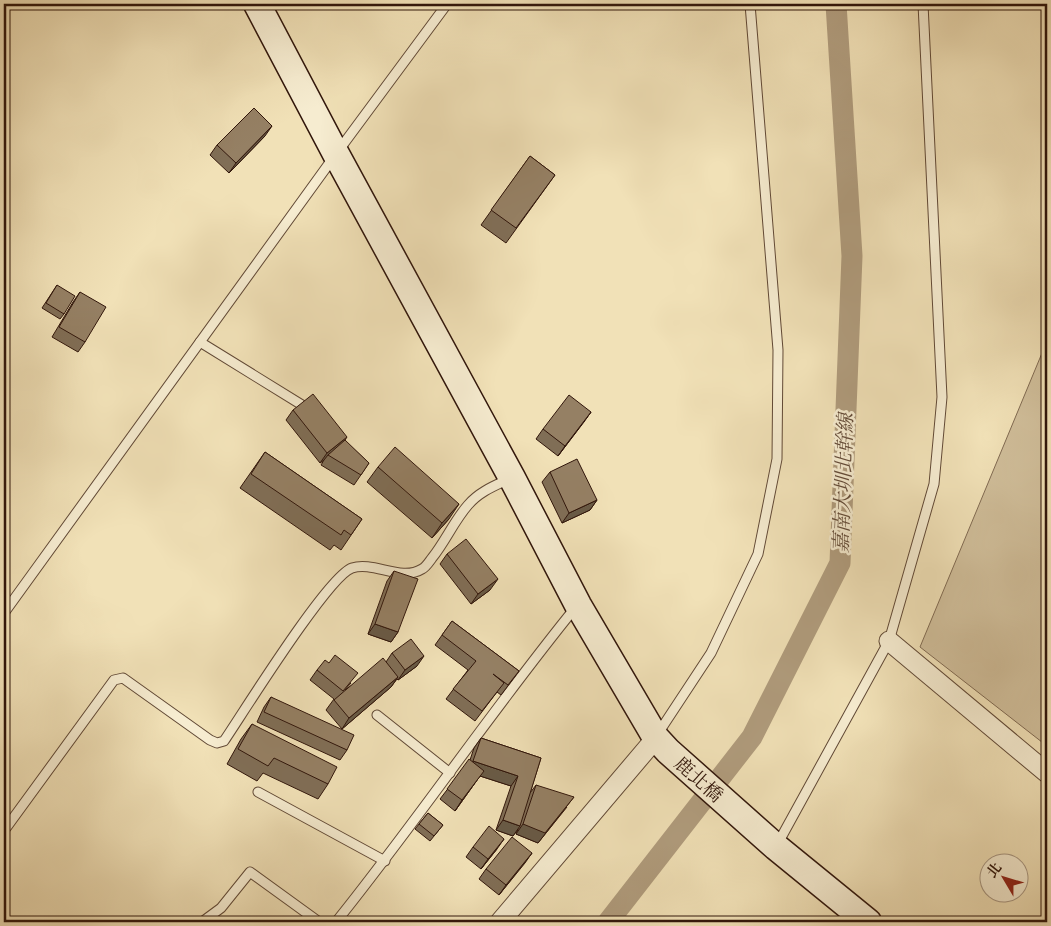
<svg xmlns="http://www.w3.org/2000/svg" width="1051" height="926" font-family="Cardo,'Noto Serif TC',serif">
<rect width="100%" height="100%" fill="#f1e1b7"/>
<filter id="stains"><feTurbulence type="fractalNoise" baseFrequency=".004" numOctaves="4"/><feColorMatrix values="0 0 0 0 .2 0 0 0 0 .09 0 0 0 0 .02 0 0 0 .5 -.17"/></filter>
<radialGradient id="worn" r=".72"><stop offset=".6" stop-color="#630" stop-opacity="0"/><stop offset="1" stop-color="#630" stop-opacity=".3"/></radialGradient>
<!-- green -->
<path fill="#d0be9a" stroke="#806a52" d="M1047 341V746L920 647Z"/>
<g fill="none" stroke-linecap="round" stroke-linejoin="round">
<!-- canal -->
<path stroke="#b09c7d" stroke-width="21" d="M608 922 752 737 840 563 852 256 836 4"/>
<!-- lane casing -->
<g stroke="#614936" stroke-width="11">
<g id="lane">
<path d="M200 342 302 405"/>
<path d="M4 613 336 154 447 4"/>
<path d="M377 715 450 773"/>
<path d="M657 735 711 653 758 554 777 459 778 350 750 4"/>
<path d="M258 792 385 861"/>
<path d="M4 828H6L114 680 123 678 210 740 217 743 224 741C243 713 328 576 352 568 374 561 401 582 422 569 426 567 429 562 432 558 445 542 454 521 468 505 479 492 494 486 509 479"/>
<path d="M777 845 889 641 934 484 942 397 923 4"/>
<path d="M202 922 221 908 250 872 319 922"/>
<path d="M336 922C418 820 492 710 575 608"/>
</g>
</g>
<!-- street casing -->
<g stroke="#614936" stroke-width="21">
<g id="street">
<path d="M889 641 1047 773"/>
<path d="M500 922 656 738"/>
</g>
</g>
<!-- secondary casing -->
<g stroke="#31160b" stroke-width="29">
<path id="secondary" d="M257 4 336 154 512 478 578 605 656 738 668 751 776 847 868 922"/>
</g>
<!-- lane -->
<use href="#lane" stroke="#f6ecd0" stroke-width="9"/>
<!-- street -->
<use href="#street" stroke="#f6ecd0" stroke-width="19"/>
<!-- secondary -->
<use href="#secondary" stroke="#f6ecd0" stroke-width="26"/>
</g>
<!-- wall -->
<g fill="#806e56" stroke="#31160b">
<path d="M265 136 229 173 210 155 217 145Z"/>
<path d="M530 156 555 175 506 243 481 225Z"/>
<path d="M57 285 64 314 60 319 42 308Z"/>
<path d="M80 292 85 342 78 352 52 337 73 302Z"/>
<path d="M293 410 345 441 369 463 354 485 321 465 324 460 320 463 286 420Z"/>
<path d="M591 412 558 456 536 439 543 429Z"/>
<path d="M265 452 362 519 341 550 334 545 330 550 240 488Z"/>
<path d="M378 467 449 519 432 538 367 482Z"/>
<path d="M550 472 597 500 590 510 562 523 542 482Z"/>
<path d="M447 554 490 590 471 604 440 564Z"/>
<path d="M394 571 398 632 391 642 368 634 387 581Z"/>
<path d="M452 621 519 671 501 695 497 692 475 721 446 699 468 670 435 645Z"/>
<path d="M392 653 417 666 398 680 397 679 391 687 342 729 326 710 334 699 310 680 317 670 351 683 345 690 386 662Z"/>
<path d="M271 697 347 750 340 760 257 722 264 707Z"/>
<path d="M252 724 328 784 318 799 263 773 257 781 227 764 241 739Z"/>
<path d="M481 738 541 758 530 793 536 785 567 807 538 843 516 834 518 829 513 836 496 830 511 786 480 776 455 811 440 799 470 760 474 748Z"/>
<path d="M428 813 443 825 430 841 415 829Z"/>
<path d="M473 847 497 849 481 869 466 857Z"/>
<path d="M532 853 499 895 479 879 486 869Z"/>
</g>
<!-- shaded-wall -->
<g fill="#685a46" stroke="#31160b">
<path d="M272 126 265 136 229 173 236 163Z"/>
<path d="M591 412 584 422 558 456 565 446Z"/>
<path d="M347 437 340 448 328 455 324 460 320 463 327 453Z"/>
<path d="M597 500 590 510 562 523 569 513Z"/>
<path d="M459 504 449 519 432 538 442 523Z"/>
<path d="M498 579 490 590 471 604 478 594Z"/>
<path d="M375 624 398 632 391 642 368 634Z"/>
<path d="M424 656 417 666 398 680 405 670Z"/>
<path d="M398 677 391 687 342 729 349 718Z"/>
<path d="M473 761 518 776 511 786 480 776 455 811 462 800 466 771Z"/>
<path d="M574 797 538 843 516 834 523 824Z"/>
<path d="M503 820 520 826 513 836 496 830Z"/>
<path d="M504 839 497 849 481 869 488 859Z"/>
<path d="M532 853 525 863 499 895 506 885Z"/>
</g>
<!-- building -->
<g fill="#958064" stroke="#31160b">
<path d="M254 108 272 126 236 163 217 145Z"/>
<path d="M530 156 555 175 516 228 491 210Z"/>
<path d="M57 285 75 296 64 314 46 303Z"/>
<path d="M80 292 106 307 85 342 59 327Z"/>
<path d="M313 394 347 437 327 453 293 410Z"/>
<path d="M569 395 591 412 565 446 543 429Z"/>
<path d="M345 440 369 463 361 475 328 455Z"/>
<path d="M395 447 459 504 442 523 378 467Z"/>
<path d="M265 452 362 519 351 535 344 530 341 535 251 474Z"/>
<path d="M577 459 597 500 569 513 550 472Z"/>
<path d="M466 539 498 579 478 594 447 554Z"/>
<path d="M394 571 418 579 398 632 375 624Z"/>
<path d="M452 621 519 671 508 685 493 674 504 683 482 711 453 689 476 661 442 635Z"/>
<path d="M411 639 424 656 405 670 392 653Z"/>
<path d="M335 655 358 673 343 691 317 670 325 660 329 663Z"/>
<path d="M383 658 398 677 349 718 334 700Z"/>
<path d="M271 697 354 735 347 750 264 712Z"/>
<path d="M252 724 337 767 328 784 274 758 268 766 238 749Z"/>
<path d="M481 738 541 758 520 826 503 820 518 776 473 761Z"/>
<path d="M469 759 484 771 462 800 447 789Z"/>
<path d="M536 785 574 797 545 833 523 824Z"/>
<path d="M428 813 443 825 434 836 419 824Z"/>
<path d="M489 826 504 839 488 859 473 847Z"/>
<path d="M512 837 532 853 506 885 486 869Z"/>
</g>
<g text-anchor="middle" stroke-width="5" stroke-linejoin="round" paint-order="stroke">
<!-- street labels -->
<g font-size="19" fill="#31160b" stroke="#f6ecd0">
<text transform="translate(699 779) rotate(42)" y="7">鹿北橋</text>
</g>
<!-- water labels -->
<g font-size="20" font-style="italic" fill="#644c39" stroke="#f6ecd0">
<text transform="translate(843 483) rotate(-88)" y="7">嘉南大圳北幹線</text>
</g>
</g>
<!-- margin -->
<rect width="1051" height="926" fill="none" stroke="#f1e1b7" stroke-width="20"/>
<rect x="5" y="5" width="1041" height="916" fill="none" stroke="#31160b" stroke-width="2.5"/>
<rect x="10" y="10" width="1031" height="906" fill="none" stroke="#31160b"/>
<!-- north arrow -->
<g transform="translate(1004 878) rotate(308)"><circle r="24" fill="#f6ecd0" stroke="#a79681"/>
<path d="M0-4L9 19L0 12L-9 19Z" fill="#8f2418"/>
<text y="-8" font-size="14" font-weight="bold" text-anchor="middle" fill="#31160b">北</text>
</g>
<rect width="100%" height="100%" filter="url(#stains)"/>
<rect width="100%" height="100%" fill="url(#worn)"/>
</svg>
